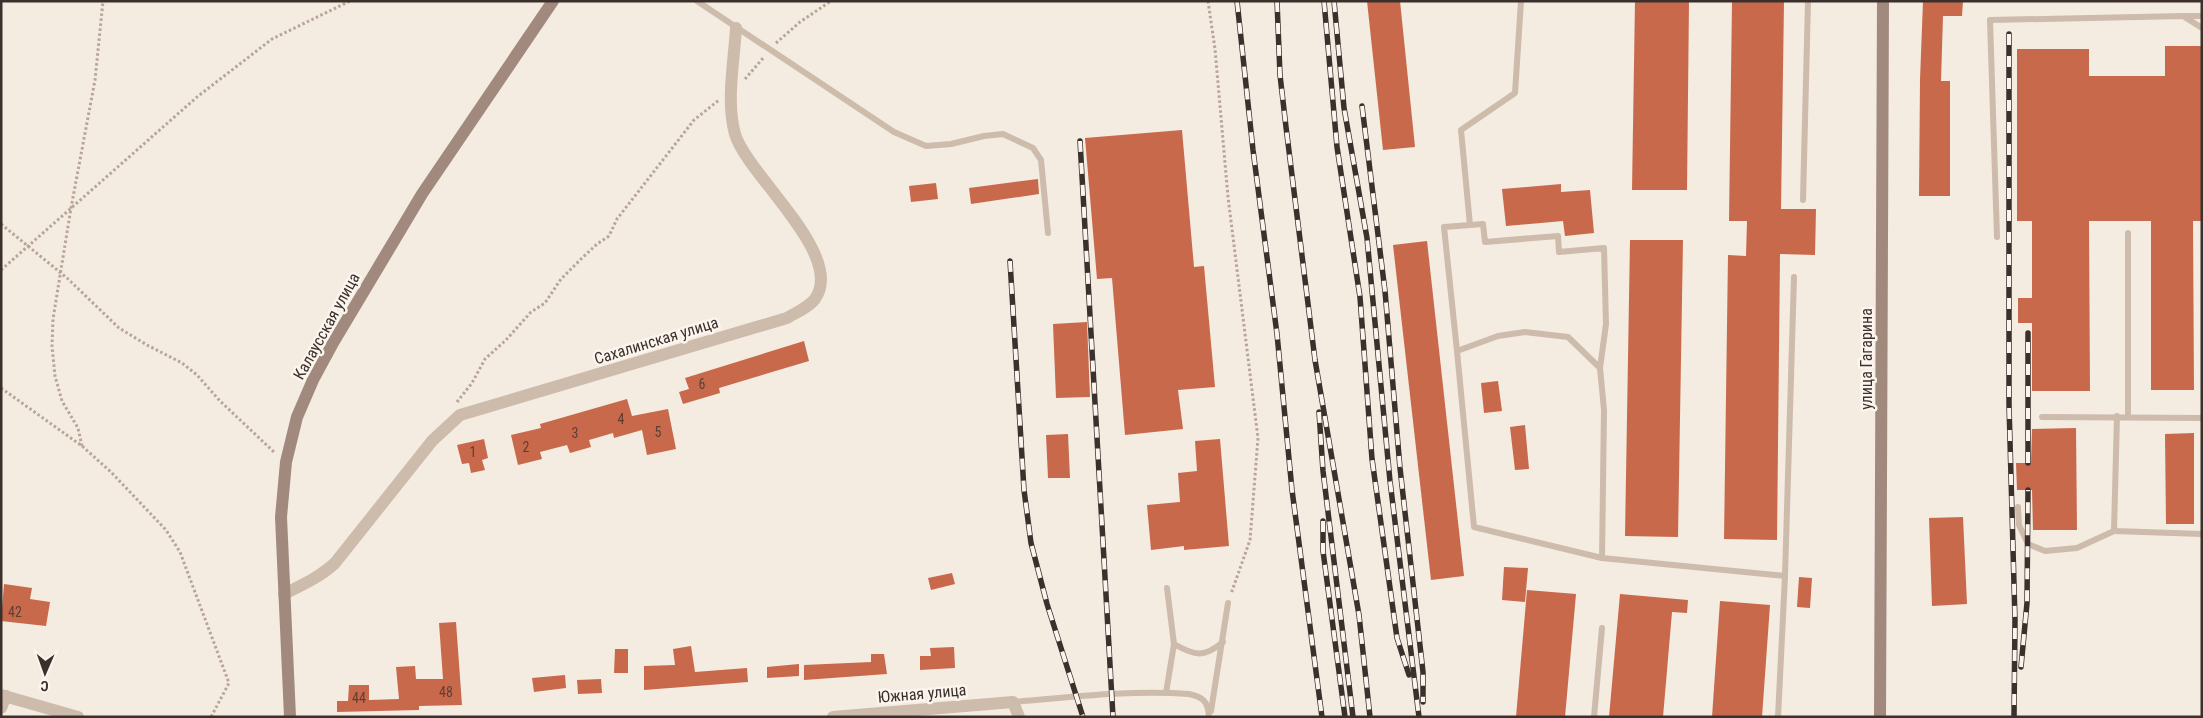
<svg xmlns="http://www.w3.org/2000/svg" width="2203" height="718" font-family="'Roboto Condensed',sans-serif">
<rect width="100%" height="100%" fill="#f4ebe1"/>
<!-- building -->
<g fill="#c8694b">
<path d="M1367 1H1400L1415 147 1383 150Z"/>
<path d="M1635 1H1689L1687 190H1632Z"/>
<path d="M1732 1H1784L1781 209H1816L1815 255 1780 254 1777 540 1724 539 1728 255 1746 256 1747 221H1729Z"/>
<path d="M1923 1H1963L1962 16H1943L1941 81H1950V196H1919L1920 80Z"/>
<path d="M2165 46H2202V221H2193L2194 390H2151V221H2089L2090 391H2032V323H2018V298H2032V221H2017V49H2089V76H2165Z"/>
<path d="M1182 130 1194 267 1204 266 1215 387 1178 390 1183 429 1125 435 1112 278 1097 279 1085 138Z"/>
<path d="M1038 179 1039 194 971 204 969 188Z"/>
<path d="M936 183 938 199 911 202 909 186Z"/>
<path d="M1561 184V192L1590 190 1594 233 1565 236 1563 221 1506 226 1502 189Z"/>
<path d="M1630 240H1683L1678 537 1625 536Z"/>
<path d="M1427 241 1464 576 1431 580 1393 245Z"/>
<path d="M1087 322 1090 397 1056 398 1053 324Z"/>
<path d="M804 341 809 361 719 388 720 393 683 404 679 392 689 389 685 378Z"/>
<path d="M1498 381 1502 411 1484 413 1481 383Z"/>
<path d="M627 399 632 416 668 409 676 449 647 455 642 430 614 438 613 433 589 440 591 447 570 453 567 445 540 452 542 459 518 465 511 435 541 428 540 424Z"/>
<path d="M1525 425 1529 469 1515 470 1510 427Z"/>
<path d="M2076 428 2077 530H2033L2032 490H2017L2016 463H2031L2032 429Z"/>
<path d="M2194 433V524H2166L2165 434Z"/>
<path d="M1068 434 1070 478H1048L1046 435Z"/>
<path d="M484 439 488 458 482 460 485 470 471 473 469 463 462 464 457 445Z"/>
<path d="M1220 439 1229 546 1184 550V546L1151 550 1147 505 1180 502 1178 473 1197 471 1195 441Z"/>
<path d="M1963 517 1967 604 1932 606 1929 518Z"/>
<path d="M1504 567 1528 568 1525 602 1502 600Z"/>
<path d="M952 573 955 584 931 590 928 578Z"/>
<path d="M1799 577 1812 578 1810 608 1797 607Z"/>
<path d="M4 584 32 588 30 599 50 602 46 626 1 621Z"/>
<path d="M1527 590 1576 594 1565 717H1516Z"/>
<path d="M1620 594 1688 600 1687 613 1672 612 1663 717H1609Z"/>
<path d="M1720 601 1770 605 1762 717H1712Z"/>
<path d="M456 622 462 705 419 706V710L337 712V701H348L349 685H369V700L399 699 396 667 415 666 416 679H443L439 623Z"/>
<path d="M691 646 695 672 747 668 748 682 644 690V666L675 665 673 649Z"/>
<path d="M954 647 955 668 920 670V656H931L930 648Z"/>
<path d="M615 649H628V673H614Z"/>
<path d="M871 654H884L887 674 804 680V665L871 662Z"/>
<path d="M799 664V676L767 678V667Z"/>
<path d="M565 675 566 688 534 692 532 678Z"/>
<path d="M601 679 602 693 578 694 577 680Z"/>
</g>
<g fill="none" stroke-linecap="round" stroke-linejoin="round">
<!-- path -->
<g stroke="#b9a596" stroke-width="3" stroke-dasharray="2.5 2.5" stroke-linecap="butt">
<path d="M1208 1 1215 49 1228 197 1258 438 1250 540 1231 594"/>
<path d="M776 43 800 22 831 1"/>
<path d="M745 79 764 57"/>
<path d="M1 224 67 278 119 328 147 345 182 363 197 375 220 401 274 452"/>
<path d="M1 270 197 97 272 39 350 1"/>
<path d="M1 388 82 446 111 472 166 530 180 552 229 683 211 717"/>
<path d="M457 402 472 383 485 359 506 340 531 312 545 303 561 279 581 259 597 244 609 236 617 219 694 120 719 100"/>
<path d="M82 446 78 428 62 401 55 376 52 346 53 319 71 208 95 80 103 1"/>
</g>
<!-- lane -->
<g stroke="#cdbbac" stroke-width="6">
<path d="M697 1 894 132 926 146 951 144 984 136 1003 134 1033 148 1041 160 1048 233"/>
<path d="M1521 1 1515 93 1461 130 1470 225 1444 227 1457 351 1498 336 1525 332 1568 337 1600 368"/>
<path d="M2183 16H2202"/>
<path d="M1803 200 1808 1"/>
<path d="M1470 225 1483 224 1485 242 1558 236 1559 252 1604 248 1606 324 1600 368 1604 410 1602 558 1785 576 1778 717"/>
<path d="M2128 233V416"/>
<path d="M1997 237 1990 20 2183 16 2202 28"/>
<path d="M1457 351 1474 527 1602 558"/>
<path d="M2042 417 2202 418"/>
<path d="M2018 507 2019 525 2028 544 2045 551 2077 548 2114 531 2117 416"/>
<path d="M2114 531 2202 534"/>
<path d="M1785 576 1794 277"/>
<path d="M1174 644C1195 656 1204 658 1223 642"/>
<path d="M1166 693 1174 644 1167 588"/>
<path d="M1013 702C1072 697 1130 690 1189 694 1204 697 1208 702 1209 717"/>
<path d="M1211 711 1228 603"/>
<path d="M1594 717 1602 628"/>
</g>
<!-- street -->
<g stroke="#cdbbac" stroke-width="12">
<path d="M284 594C302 585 320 577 335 563L432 441 460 415 787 318C797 312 808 308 815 299 846 255 747 175 735 134 726 102 734 62 736 28"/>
<path d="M1 695 78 717"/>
<path d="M1 708 6 696"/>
<path d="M833 717 1013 702 1019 717"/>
</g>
<!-- secondary -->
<g stroke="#a18a7d" stroke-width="12">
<path d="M290 717 281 517 286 462 297 417 313 380 333 343 422 194 553 1"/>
<path d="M1880 717 1883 1"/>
</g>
<!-- rail casing -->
<g stroke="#3b302b" stroke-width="5.5">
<g id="rail">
<path d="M1237 1 1253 150 1277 334 1292 490 1322 717"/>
<path d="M1277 1 1280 75 1286 127 1315 360 1359 615 1370 717"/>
<path d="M1324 1 1337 147 1360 297 1372 459 1397 638 1409 675"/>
<path d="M1334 1 1344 108 1367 238 1390 481 1419 717"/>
<path d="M2009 34V405L2015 620 2014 717"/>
<path d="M1362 106 1385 291 1400 468 1423 672V702"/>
<path d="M1080 141 1113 717"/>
<path d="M1010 261 1024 490 1031 543 1047 604 1083 717"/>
<path d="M1319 412 1323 471 1353 717"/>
<path d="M2028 463V333"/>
<path d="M1323 521V551L1345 717"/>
<path d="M2021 667 2027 603 2028 490"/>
</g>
</g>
<!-- rail -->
<use href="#rail" stroke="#fbf5ee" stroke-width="4" stroke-dasharray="11" stroke-linecap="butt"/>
</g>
<g text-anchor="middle" stroke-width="5" stroke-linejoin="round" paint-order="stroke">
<!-- number labels -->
<g font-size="14" fill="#5e3e33">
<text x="702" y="389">6</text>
<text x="621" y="424">4</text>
<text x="658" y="437">5</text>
<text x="575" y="438">3</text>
<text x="526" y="452">2</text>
<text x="473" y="457">1</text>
<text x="15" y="617">42</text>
<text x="446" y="697">48</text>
<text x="359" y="703">44</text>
</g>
<!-- street labels -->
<g font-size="16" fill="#3b302b" stroke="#fbf5ee">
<text transform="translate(326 326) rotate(-61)" y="6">Калаусская улица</text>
<text transform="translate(656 340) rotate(-17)" y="6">Сахалинская улица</text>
<text transform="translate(1866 359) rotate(-90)" y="6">улица Гагарина</text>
<text transform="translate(922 693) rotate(-5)" y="6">Южная улица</text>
</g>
</g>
<!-- border -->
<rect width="2203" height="718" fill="none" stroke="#3b302b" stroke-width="5"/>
<!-- north arrow -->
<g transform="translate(45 673) rotate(182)" stroke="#fbf5ee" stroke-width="4" paint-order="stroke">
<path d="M0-4L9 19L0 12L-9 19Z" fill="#3b302b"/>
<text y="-8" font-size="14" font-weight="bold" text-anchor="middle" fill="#3b302b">С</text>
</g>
</svg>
